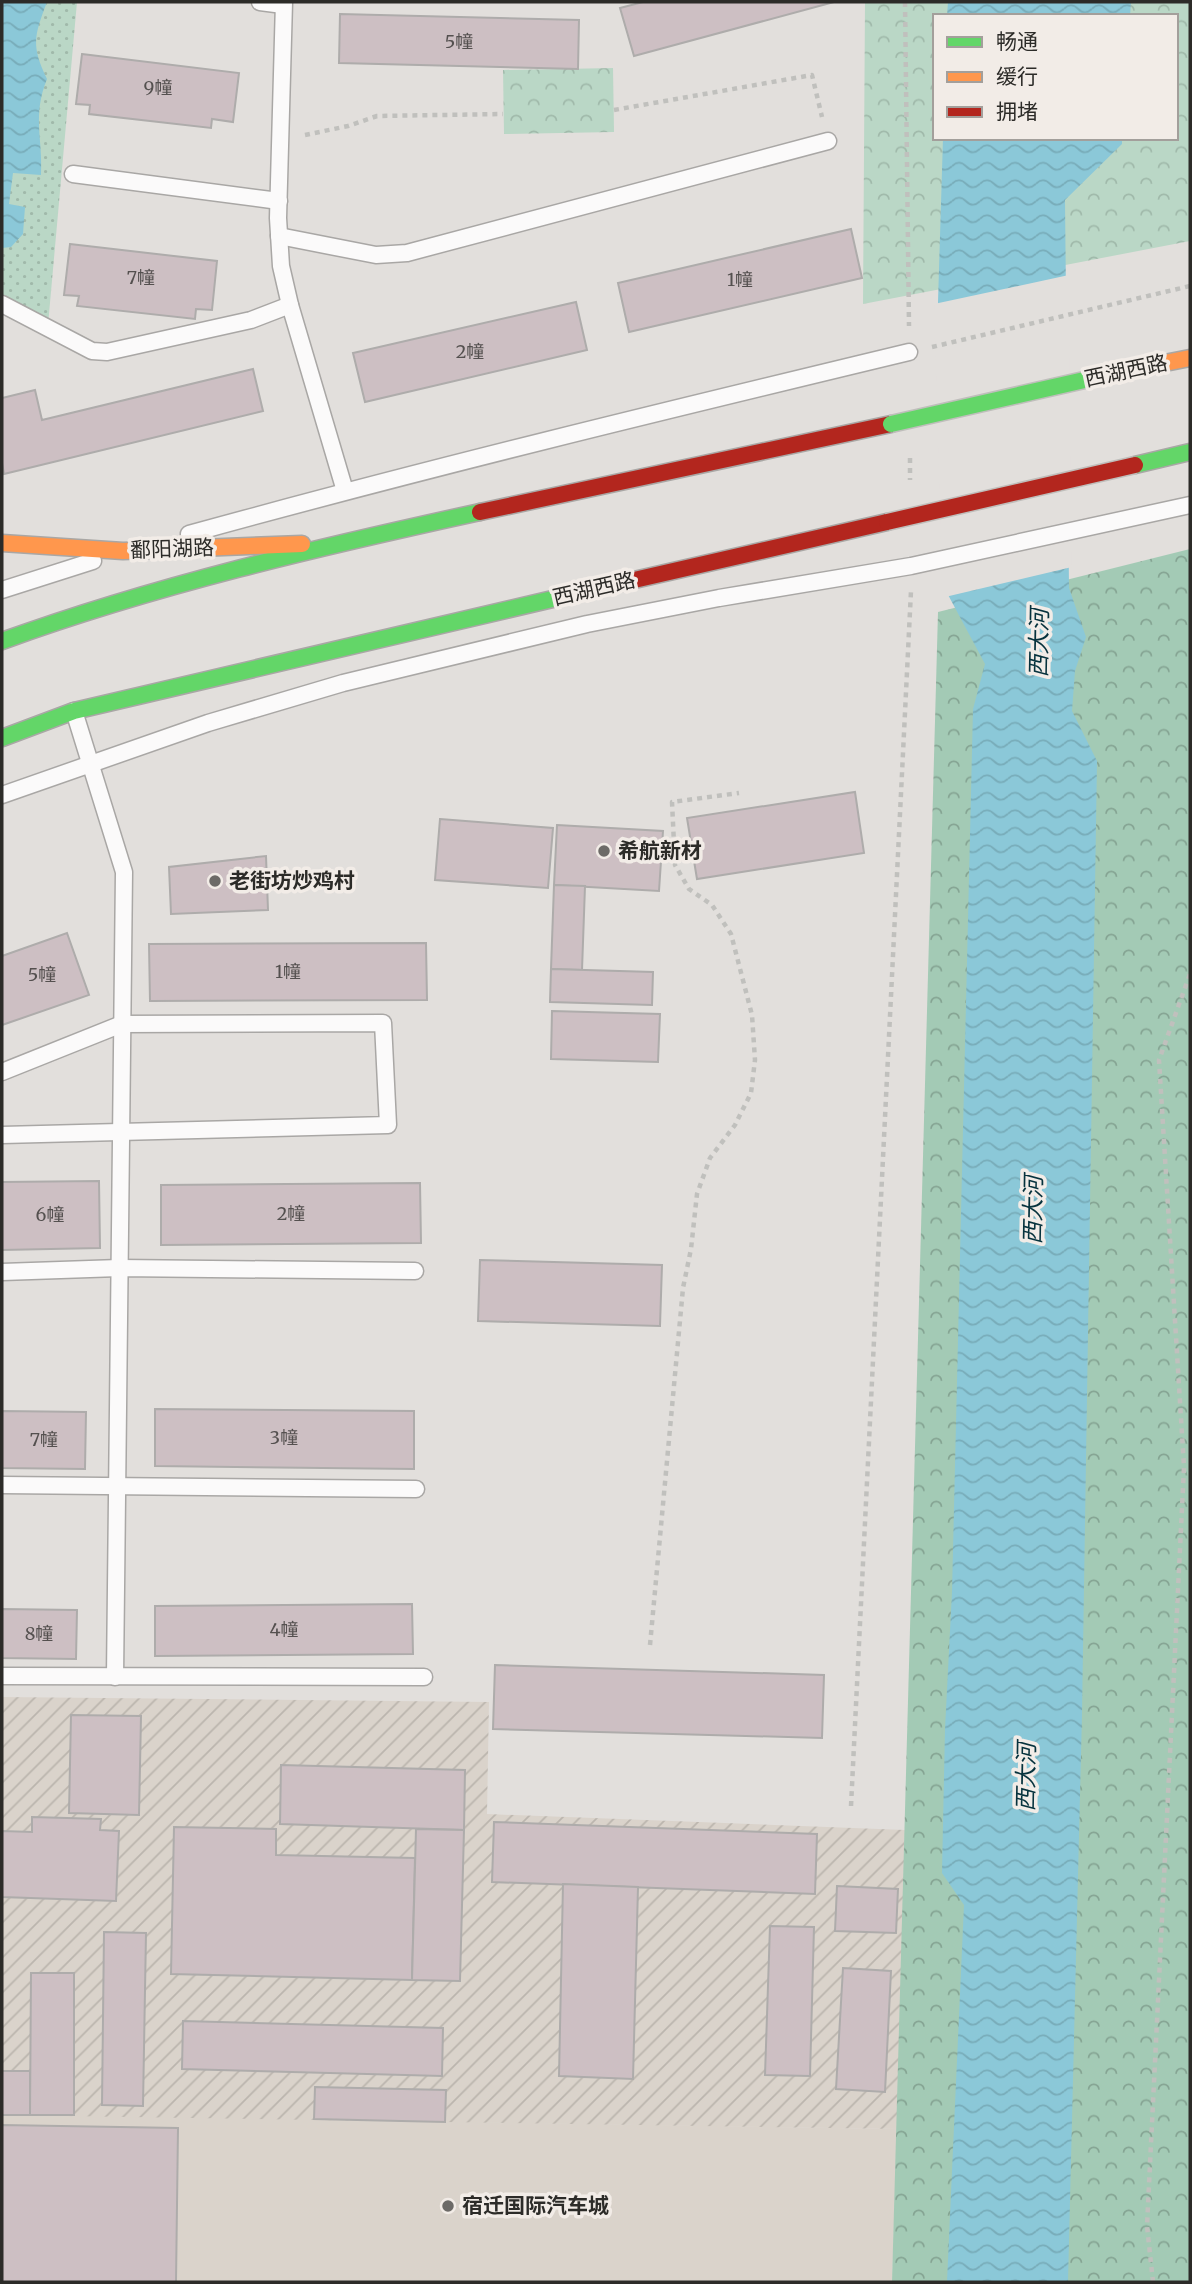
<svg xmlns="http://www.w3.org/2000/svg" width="1192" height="2284" font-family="Merriweather,'Noto Sans SC',serif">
<defs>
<pattern id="industrial-furrows" width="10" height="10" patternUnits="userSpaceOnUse" patternTransform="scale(1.75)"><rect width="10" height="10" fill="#dad3cb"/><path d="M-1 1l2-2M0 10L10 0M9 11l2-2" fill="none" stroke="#bbb5ae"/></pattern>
<pattern id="grass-dots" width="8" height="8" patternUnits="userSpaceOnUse" patternTransform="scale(1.75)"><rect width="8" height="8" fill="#bad7c6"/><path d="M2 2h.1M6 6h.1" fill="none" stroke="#a0b9aa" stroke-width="1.8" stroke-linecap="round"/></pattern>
<pattern id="forest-crowns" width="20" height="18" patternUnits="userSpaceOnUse" patternTransform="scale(1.75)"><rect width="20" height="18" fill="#a3cab5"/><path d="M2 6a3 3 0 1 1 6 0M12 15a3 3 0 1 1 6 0" fill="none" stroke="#85a493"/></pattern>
<pattern id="park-crowns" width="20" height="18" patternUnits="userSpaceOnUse" patternTransform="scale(1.75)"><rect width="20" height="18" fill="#bad7c6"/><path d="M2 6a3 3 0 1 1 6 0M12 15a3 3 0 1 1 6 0" fill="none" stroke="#a0b9aa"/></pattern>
<pattern id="water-waves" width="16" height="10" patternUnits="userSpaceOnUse" patternTransform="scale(1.75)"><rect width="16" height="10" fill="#8bc8d8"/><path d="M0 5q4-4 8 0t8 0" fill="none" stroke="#78acb9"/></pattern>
</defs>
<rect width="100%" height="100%" fill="#e2dfdc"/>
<!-- built -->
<path fill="#dad3cb" d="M2 2114 897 2129 892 2282H2Z"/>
<!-- industrial -->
<path fill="url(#industrial-furrows)" d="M2 1697 489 1702 487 1814 905 1830 897 2129 2 2115Z"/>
<!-- grass -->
<path fill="url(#grass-dots)" d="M2 2H77L48 325 2 302Z"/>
<!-- forest -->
<path fill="url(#forest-crowns)" d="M1190 549V2282H892L938 612Z"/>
<!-- park -->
<g fill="url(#park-crowns)" fill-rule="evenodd">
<path d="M865 2H1190V241L863 304ZM935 16H1176V138H935Z"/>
<path d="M613 68 614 132 504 134 503 70Z"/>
</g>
<!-- water -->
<g fill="url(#water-waves)">
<path d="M2 2H47C34 36 31 46 47 79 32 116 43 138 41 175L13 173 9 204 25 207 23 234 11 247 2 248Z"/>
<path d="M948 2H1131L1130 16H947Z"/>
<path d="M943 138H1122V144L1065 200 1069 588 1086 637 1075 671 1072 711 1097 761 1082 1714 1068 2282H947L964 1905 942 1873 945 1729 952 1592 973 709 985 664 946 591 938 302Z"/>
</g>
<!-- pier -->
<path fill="#e2dfdc" d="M1069 275 1072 567 945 597 942 591 934 304Z"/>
<!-- building -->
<g fill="#cdbfc3" stroke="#aeacab" stroke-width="2">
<path d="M643 2H834L634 56 620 8Z"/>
<path d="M340 14 579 20 578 69 339 63Z"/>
<path d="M82 54 239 73 233 122 212 119 211 128 89 114 90 105 76 104Z"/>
<path d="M851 229 862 278 629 332 618 283Z"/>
<path d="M70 244 217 261 212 310 196 309 195 319 77 306 79 296 64 295Z"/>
<path d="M576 302 587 350 365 402 353 353Z"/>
<path d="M253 369 263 411 4 474 2 463V398L35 390 42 420Z"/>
<path d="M855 792 864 853 697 879 687 818Z"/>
<path d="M440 819 553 828 548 888 435 880Z"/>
<path d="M557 825 663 831 659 891 554 885Z"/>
<path d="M266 856 268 910 171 914 169 867Z"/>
<path d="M554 885 585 886 582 970 551 969Z"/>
<path d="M67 933 89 995 2 1025V956Z"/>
<path d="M426 943 427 1000 150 1001 149 944Z"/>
<path d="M551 969 653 972 652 1005 550 1002Z"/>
<path d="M552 1011 660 1014 658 1062 551 1059Z"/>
<path d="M99 1181 100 1248 2 1250V1182Z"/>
<path d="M420 1183 421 1243 161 1245V1185Z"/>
<path d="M480 1260 662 1265 660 1326 478 1321Z"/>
<path d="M155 1409 414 1411V1469L155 1466Z"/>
<path d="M2 1411 86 1412 85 1469 2 1468Z"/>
<path d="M412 1604 413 1654 155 1656V1606Z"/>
<path d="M2 1609 77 1610 76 1659 2 1658Z"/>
<path d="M495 1665 824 1675 822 1738 493 1729Z"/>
<path d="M71 1715 141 1716 139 1815 69 1813Z"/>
<path d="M281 1765 465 1770 464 1830 280 1824Z"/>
<path d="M32 1817 101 1819 100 1830 119 1831 116 1901 2 1897V1831L32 1832Z"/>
<path d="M494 1822 817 1834 815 1894 492 1882Z"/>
<path d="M174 1827 276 1829V1855L415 1858 412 1980 171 1974Z"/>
<path d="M416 1829 464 1830 460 1981 412 1980Z"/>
<path d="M563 1884 638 1887 633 2079 559 2076Z"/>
<path d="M837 1886 898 1889 896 1933 835 1931Z"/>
<path d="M770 1926 814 1927 810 2076 765 2075Z"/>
<path d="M104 1932 146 1933 143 2106 102 2105Z"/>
<path d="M843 1968 891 1971 885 2092 836 2089Z"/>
<path d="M31 1973H74V2115H30Z"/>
<path d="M183 2021 443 2028 442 2076 182 2069Z"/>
<rect x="2" y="2071" width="28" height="44"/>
<path d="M315 2087 446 2090 445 2122 314 2119Z"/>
<path d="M2 2125 178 2128 176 2282H2Z"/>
</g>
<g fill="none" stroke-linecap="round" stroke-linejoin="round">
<!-- lane casing -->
<g stroke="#a9a7a5" stroke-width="19">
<g id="lane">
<path d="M260 2 283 5"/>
<path d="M73 174 279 201"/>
<path d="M279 236 376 255 407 253 828 141"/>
<path d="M2 304 92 351 107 352 251 320 290 305 281 266 278 218 284 2"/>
<path d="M290 305 345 491"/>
<path d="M189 534C428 468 668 410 909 352"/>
<path d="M2 590 93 561"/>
<path d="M74 711 124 872 115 1677"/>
<path d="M2 795 208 723 343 683 587 624 719 598 911 566 1190 505"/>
<path d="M2 1072 122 1024 383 1023 388 1125 2 1135"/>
<path d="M2 1272 119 1268 415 1271"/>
<path d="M2 1485 416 1489"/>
<path d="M2 1676 424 1677"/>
</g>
</g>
<!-- fast casing -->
<g stroke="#a9a7a5" stroke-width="19">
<g id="fast">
<path d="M1135 465 1190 452"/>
<path d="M2 641C156 585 320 547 480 512"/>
<path d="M2 738 74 711 608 586"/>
</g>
</g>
<!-- slow casing -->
<g stroke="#a9a7a5" stroke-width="19">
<g id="slow">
<path d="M1124 371 1190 358"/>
<path d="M2 543 123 551 302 544"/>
</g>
</g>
<!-- jam casing -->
<g stroke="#a9a7a5" stroke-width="19">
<g id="jam">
<path d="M480 512 891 424"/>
<path d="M608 586 887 522"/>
</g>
</g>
<!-- path -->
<g stroke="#c0c0bd" stroke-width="4.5" stroke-dasharray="5 5" stroke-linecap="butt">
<path d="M905 2 909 326"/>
<path d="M614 110 812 75 822 117"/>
<path d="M305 135 348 126 377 116 503 114"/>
<path d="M932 347 1190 286"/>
<path d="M910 458V480"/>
<path d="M650 1645 683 1288 691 1249 697 1194 710 1158 735 1125 751 1093 755 1060 752 1015 731 934 712 905 689 889 675 865 672 802 739 793"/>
<path d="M851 1806 911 591"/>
<path d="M1153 2282 1147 2226 1184 1467 1159 1060 1190 974"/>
</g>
<!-- lane -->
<use href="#lane" stroke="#fbfafa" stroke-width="16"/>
<!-- fast -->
<use href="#fast" stroke="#63d668" stroke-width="16"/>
<!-- slow -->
<use href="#slow" stroke="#ff974d" stroke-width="16"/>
<!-- jam -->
<use href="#jam" stroke="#b3261e" stroke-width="16"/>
<!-- fast-bridge casing -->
<g stroke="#bfbebb" stroke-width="19" stroke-linecap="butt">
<path id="fast-bridge" d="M891 424 1124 371"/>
</g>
<!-- jam-bridge casing -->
<g stroke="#bfbebb" stroke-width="19" stroke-linecap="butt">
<path id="jam-bridge" d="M887 522 1135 465"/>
</g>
<!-- fast-bridge -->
<use href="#fast-bridge" stroke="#63d668" stroke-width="16"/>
<!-- jam-bridge -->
<use href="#jam-bridge" stroke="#b3261e" stroke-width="16"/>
</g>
<!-- markers -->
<g fill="#6c6a67" stroke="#f2ece7" stroke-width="2.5">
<circle cx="604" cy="851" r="7"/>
<circle cx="215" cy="881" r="7"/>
<circle cx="448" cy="2206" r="7"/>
</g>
<g text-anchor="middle" stroke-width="7" stroke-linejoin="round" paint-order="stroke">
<!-- number labels -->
<g font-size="18" fill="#54504f">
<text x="459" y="48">5幢</text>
<text x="158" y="94">9幢</text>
<text x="141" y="284">7幢</text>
<text x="740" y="286">1幢</text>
<text x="470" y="358">2幢</text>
<text x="288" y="978">1幢</text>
<text x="42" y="981">5幢</text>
<text x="291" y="1220">2幢</text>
<text x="50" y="1221">6幢</text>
<text x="284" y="1444">3幢</text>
<text x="44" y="1446">7幢</text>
<text x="284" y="1636">4幢</text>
<text x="39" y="1640">8幢</text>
</g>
<!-- street labels -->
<g font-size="21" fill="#2c2b28" stroke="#f2ece7">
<text transform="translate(1126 371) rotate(-12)" y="7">西湖西路</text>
<text transform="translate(172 549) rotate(-2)" y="7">鄱阳湖路</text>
<text transform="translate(594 589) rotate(-13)" y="7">西湖西路</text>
</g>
<!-- poi labels -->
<g font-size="21" font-weight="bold" fill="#2c2b28" stroke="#f2ece7" text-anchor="start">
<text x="618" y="858">希航新材</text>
<text x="229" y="888">老街坊炒鸡村</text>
<text x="462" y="2213">宿迁国际汽车城</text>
</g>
<!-- water labels -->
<g font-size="23" font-style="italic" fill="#06323d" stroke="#f2ece7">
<text transform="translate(1039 643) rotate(-89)" y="8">西大河</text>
<text transform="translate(1033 1210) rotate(-89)" y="8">西大河</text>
<text transform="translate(1026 1777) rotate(-89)" y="8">西大河</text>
</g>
</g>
<!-- border -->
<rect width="1192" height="2284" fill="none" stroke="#2c2b28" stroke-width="7"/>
<!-- legend -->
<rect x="933" y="14" width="245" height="126" fill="#f2ece7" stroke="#a39f9b" stroke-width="2"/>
<rect x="947" y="37" width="35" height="10" fill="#63d668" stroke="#a39f9b" stroke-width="2"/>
<text x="996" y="49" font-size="21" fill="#2c2b28">畅通</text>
<rect x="947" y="72" width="35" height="10" fill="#ff974d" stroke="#a39f9b" stroke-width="2"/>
<text x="996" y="84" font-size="21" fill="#2c2b28">缓行</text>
<rect x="947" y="107" width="35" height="10" fill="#b3261e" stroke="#a39f9b" stroke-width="2"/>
<text x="996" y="119" font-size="21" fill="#2c2b28">拥堵</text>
</svg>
